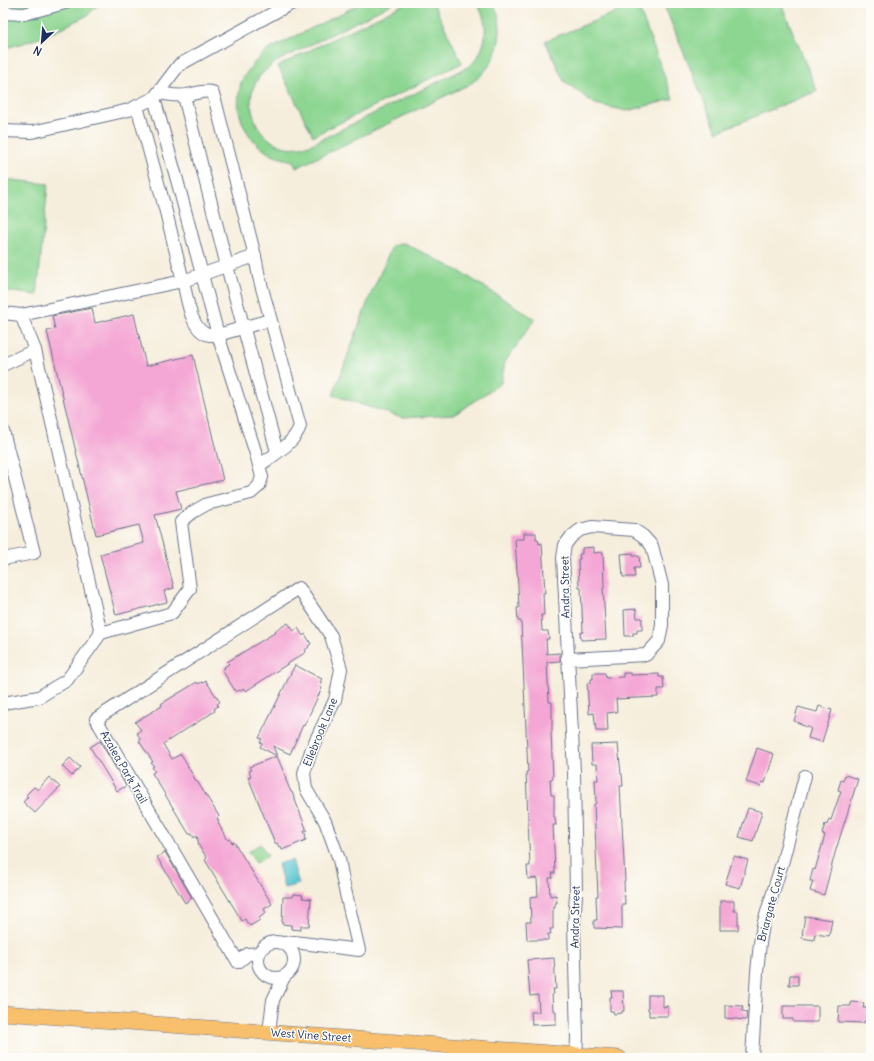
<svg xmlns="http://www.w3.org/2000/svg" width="874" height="1061" font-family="Delius,sans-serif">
<rect width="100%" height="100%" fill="#fdfcf7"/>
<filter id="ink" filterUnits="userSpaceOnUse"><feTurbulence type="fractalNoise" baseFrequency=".025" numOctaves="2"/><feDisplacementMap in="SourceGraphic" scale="8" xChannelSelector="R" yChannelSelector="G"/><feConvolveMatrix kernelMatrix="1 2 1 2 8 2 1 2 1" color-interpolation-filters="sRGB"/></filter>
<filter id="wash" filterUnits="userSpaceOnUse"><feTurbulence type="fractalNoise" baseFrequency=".012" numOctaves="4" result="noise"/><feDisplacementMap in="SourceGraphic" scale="16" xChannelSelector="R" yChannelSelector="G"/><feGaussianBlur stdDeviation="0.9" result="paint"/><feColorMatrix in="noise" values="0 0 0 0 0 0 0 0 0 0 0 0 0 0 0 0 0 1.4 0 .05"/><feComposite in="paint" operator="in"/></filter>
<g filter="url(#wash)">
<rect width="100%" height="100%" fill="#f6eedc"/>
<!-- green -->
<g fill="#8dd692" stroke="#548278">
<path d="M3 3H100L88 15 46 36 3 49Z"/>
<path d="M362 3H394L276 62C270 67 264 71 259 77 242 100 254 137 282 146 291 149 300 147 310 145L470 66C488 48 490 25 477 3H493C495 7 497 11 498 14 504 36 496 63 478 78 475 80 472 83 468 85L296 168 293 161C286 159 278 158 272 155 250 143 235 119 239 94 240 90 240 86 241 82 247 70 256 60 266 51Z"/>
<path d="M406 3H433L462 63 313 136 278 66Z"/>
<path d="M663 3H781L817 91 717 132Z"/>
<path d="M631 6 640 11 673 99 627 111 595 104 564 81 545 41Z"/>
<path d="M3 179 48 184 37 295 3 291Z"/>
<path d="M404 243 459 271 535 319 505 362 501 383 454 415 402 418 333 395 368 301 392 246Z"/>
<path d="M260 844 268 856 256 863 248 852Z"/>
</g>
<!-- water -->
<path fill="#59c6cf" stroke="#3a7a96" d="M292 860 299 884 284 888 278 864Z"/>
<g id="blocks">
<!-- building -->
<g fill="#f4a6d4">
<path d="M92 308 95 323 134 314 146 366 193 355 223 480 176 491 181 509 155 515 174 588 164 591 167 602 116 615 100 554 144 543 139 525 96 535 47 331 55 329 52 316Z"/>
<path d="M524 533H536V539H538L539 544 542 543 545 593H543L544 615H541L542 631H548L549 639H546L547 654 560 653V661L547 662 549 702H552V732H551L553 779H550L551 795H554V817H555L556 825H553L555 873H552L553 878H549L550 896 556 895 557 903H555V908H553V929H550L551 934H548V940H527L526 922H531L530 897 538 896 537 878 528 879 527 866H530L526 772H528L521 621H518L517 608H519L518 586 515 539H524Z"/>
<path d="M594 547V553L603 552 604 588H603L606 639 581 640 580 633 583 632 581 588H579L578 559H580L579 554H582V548Z"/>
<path d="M633 553V556H639L640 568H634L635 577H623L621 554Z"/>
<path d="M636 609 637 618H642V630H637V633H633V636H625L624 610Z"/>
<path d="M288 623 294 631 298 628 303 636 305 634 311 644 308 646 309 647 305 650 306 652 246 691 244 689 240 691 239 690 236 692 222 670 225 668 224 667 229 664 227 662 276 632 275 631Z"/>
<path d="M295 665 322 679 320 682 322 683 320 687 322 688 304 726 303 725 290 754 273 746 277 756 260 747 262 743 260 742 262 739 259 738Z"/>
<path d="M593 673H605L606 678 623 677V673H631V675L659 674V677H663L664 689H658V697L616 699 617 712 607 713 608 731H596L594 713 589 714 587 683H591V679H593Z"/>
<path d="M206 681 220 702 217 704 218 706 214 709 215 711 163 744 172 759 181 754 196 781H197L219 816 217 818 219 822 218 823 226 837 228 840 230 839 232 843 234 842 272 904 264 909 266 913 259 918 260 920 250 926 248 923H247L245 919 242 921 205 860 207 858 199 846 197 835 194 837 192 833 189 834 152 773 155 771 152 767 154 766 151 763 153 762 139 741 141 740 137 733 141 730 135 722 162 706 161 704 197 682 198 684 202 682 203 683Z"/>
<path d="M819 706 832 710 822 742 808 738 811 728 801 725V724L794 721 798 707 817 712Z"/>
<path d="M100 741 126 786 117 791 90 747Z"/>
<path d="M618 744 621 774H622L623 786H620L625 881H624L625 904H622V929L594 928V920H597L596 896H598L594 804 596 803 595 780H598L597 764H592L591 745Z"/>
<path d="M757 748 774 754 765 783 762 782 761 786 746 782Z"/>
<path d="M277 756 286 778H285L291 792H292L307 831H304L306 836 305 837 306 840 282 850 281 846 279 847 277 843H275L248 777 251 776 249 771 251 770 249 767Z"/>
<path d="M70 758 80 767 72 776 62 766Z"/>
<path d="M845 775 858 779 835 853 824 895 810 891 813 881H810L813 869 815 870 825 835 822 834 825 824 827 825 829 819 831 820 841 791 838 790 841 780 843 781Z"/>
<path d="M49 777 60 787 35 813 23 802 28 797 26 795 34 787 38 790Z"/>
<path d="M748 808 762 812 753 841 739 837Z"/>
<path d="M165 852 192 898 185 903 157 857Z"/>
<path d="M734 856 748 860 740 888 725 884Z"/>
<path d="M294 894 303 895 302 898 311 899 309 926H301V930L291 929V925L282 924 283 897H293Z"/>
<path d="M720 901H734V911H738V930H720Z"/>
<path d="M805 916 832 920 829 936 815 934 814 940 802 938 803 934 802 935Z"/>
<path d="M554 958 556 989H553L554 994H552L553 1011H556V1024L532 1025 531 1012H539L538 995 530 996 527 960Z"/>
<path d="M790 975H798V985H789Z"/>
<path d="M611 991H623L624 1011H622V1013L614 1014 613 1011H610V997H612Z"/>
<path d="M648 995H663V1007L668 1006V1016H649V1010H648Z"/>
<path d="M851 1002 864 1003 863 1008H869L868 1021H864V1023L838 1022 839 1006H851Z"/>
<path d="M725 1005 743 1006 742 1011 747 1012 746 1020 725 1018Z"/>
<path d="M783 1006H818V1022H793V1019H783Z"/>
</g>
</g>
</g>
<g filter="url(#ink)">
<use href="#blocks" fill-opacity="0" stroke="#68728a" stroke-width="1"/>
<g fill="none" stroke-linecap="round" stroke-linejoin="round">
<!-- minor casing -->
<g stroke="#68728a" stroke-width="14">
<g id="minor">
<path d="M3 13 24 14 65 3"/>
<path d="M158 93C168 94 177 97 187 95 195 94 203 90 212 92L215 100 255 256 259 277 300 426C294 444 273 455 259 466"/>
<path d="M184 96 227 266 277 452"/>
<path d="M154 98 177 180 218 335 270 320"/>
<path d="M137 106 166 212 183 281 255 256"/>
<path d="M3 131 32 132 129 110 154 98 179 65 277 11 293 3"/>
<path d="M3 313 21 315 183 281C187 296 190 331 209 335 212 335 215 335 218 335L256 454 262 477 259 486 251 493 207 504 193 512 181 522 190 589 172 613 101 633"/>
<path d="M3 365 35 350"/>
<path d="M3 431 34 553 3 559"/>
<path d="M567 659 646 655 659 641 662 625V585L652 546 643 536 634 530 592 527 580 530 571 537 565 545 563 558 574 772 575 833 576 895 574 925 577 1038 576 1055"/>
<path d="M3 703 39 697 67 680 101 633 35 350 21 315"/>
<circle cx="276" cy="960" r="18"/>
<path d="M238 962 96 719 299 588 331 636 341 669 335 700 312 748 304 773 306 789 325 821 339 859 343 881 359 950 294 942 285 943"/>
<path d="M238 962 248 954 259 953"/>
<path d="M269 1032 273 1000 284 977"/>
<path d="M752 1058 757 972 760 943 763 925 783 860 805 776"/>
</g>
</g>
<!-- major casing -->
<g stroke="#68728a" stroke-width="16">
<path id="major" d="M3 1013 619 1058"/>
</g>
<!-- minor -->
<use href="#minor" stroke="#fff" stroke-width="12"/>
<!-- major -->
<use href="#major" stroke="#f8bf6c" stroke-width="15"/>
</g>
</g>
<g text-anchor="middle" stroke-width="3" stroke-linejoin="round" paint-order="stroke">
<!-- street labels -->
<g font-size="11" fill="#1b2f5e" stroke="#fdfcf7">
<text transform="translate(565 587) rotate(-91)" y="4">Andra Street</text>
<text transform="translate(320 732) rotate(-68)" y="4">Ellebrook Lane</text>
<text transform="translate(124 767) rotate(60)" y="4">Azalea Park Trail</text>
<text transform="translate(771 904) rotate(-75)" y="4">Briargate Court</text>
<text transform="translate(575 917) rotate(-89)" y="4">Andra Street</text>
<text transform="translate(311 1035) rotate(4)" y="4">West Vine Street</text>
</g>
</g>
<!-- margin -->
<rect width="874" height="1061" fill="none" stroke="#fdfcf7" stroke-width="16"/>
<!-- north arrow -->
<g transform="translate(42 42) rotate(206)" stroke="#fdfcf7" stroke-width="3" paint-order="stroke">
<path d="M0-3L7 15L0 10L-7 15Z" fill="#1b2f5e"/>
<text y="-6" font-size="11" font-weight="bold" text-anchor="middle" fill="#1b2f5e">N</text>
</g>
</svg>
